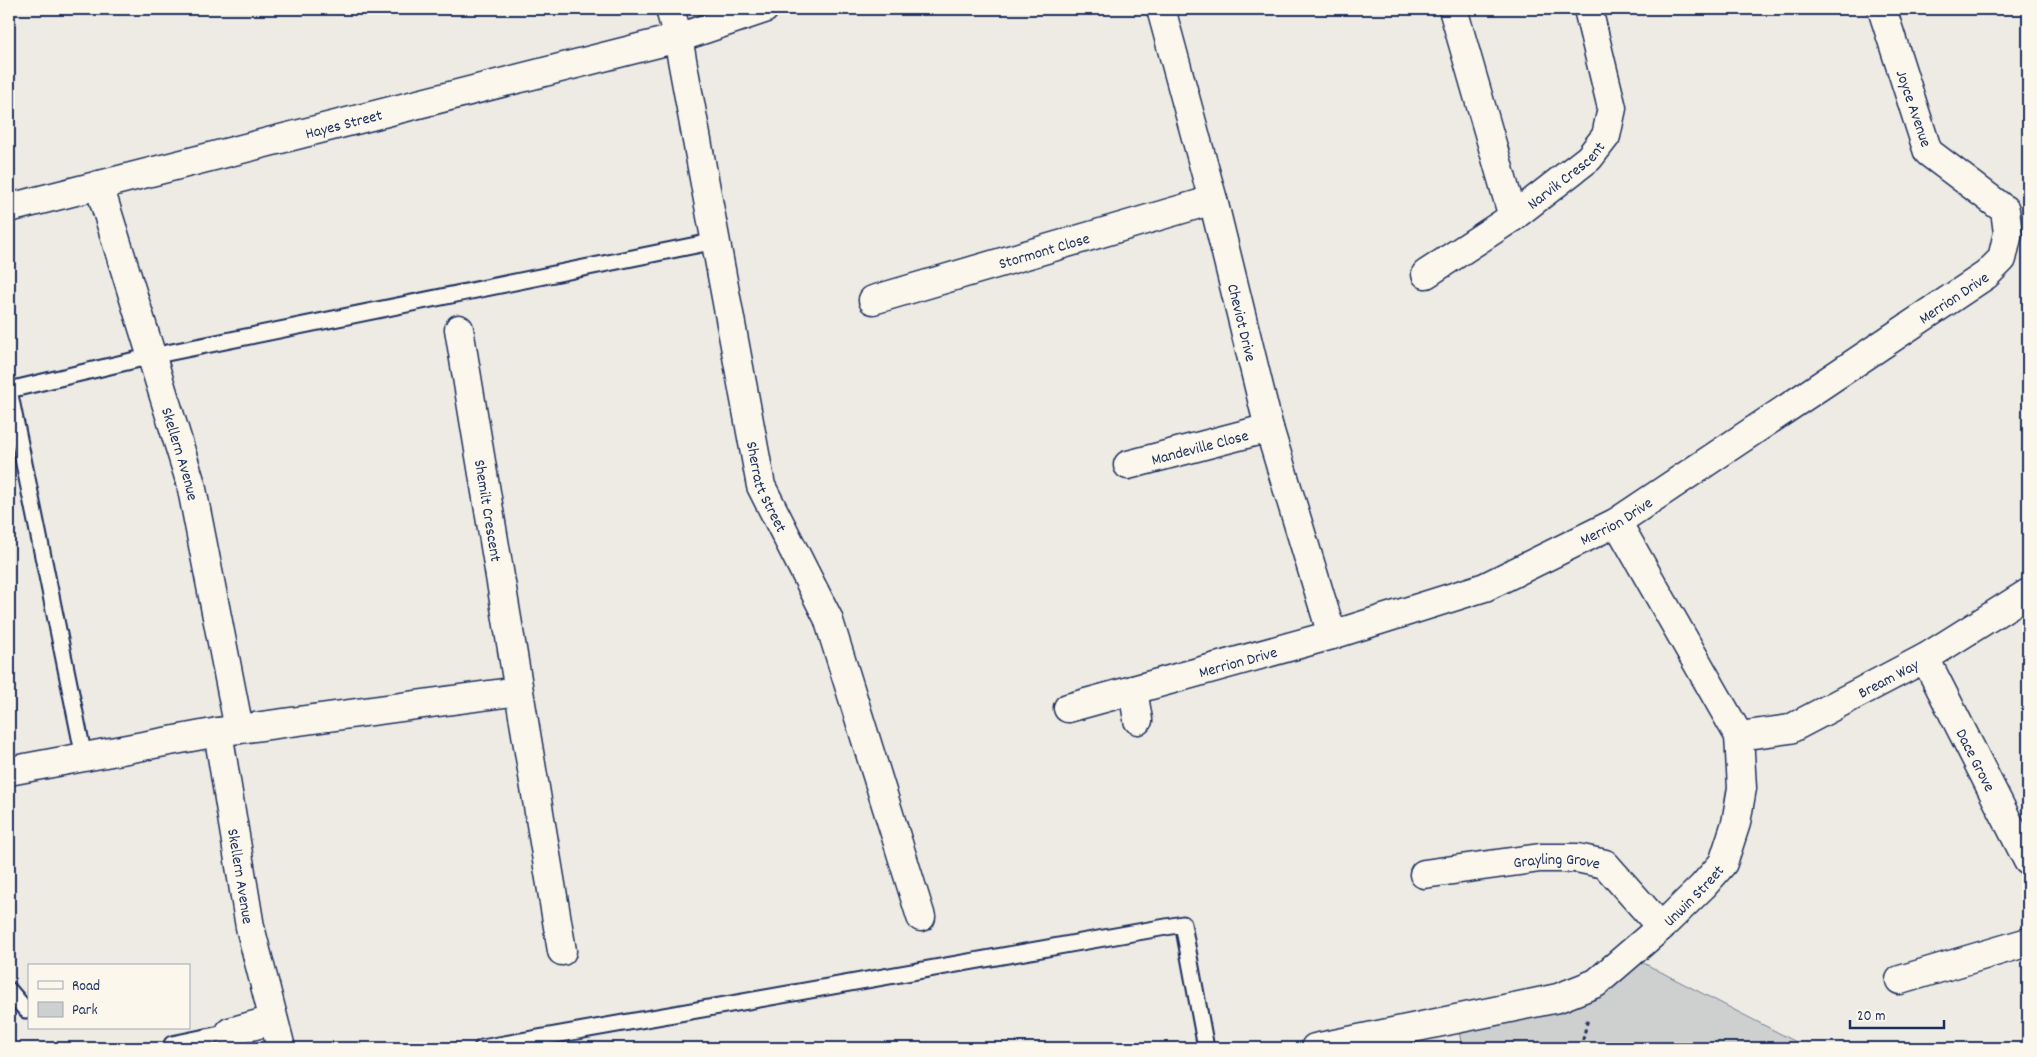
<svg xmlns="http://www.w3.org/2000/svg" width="2037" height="1057" font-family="Dekko,sans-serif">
<rect width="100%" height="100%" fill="#eeebe4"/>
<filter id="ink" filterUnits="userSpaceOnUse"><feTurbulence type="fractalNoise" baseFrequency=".02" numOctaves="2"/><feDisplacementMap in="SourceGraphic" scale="10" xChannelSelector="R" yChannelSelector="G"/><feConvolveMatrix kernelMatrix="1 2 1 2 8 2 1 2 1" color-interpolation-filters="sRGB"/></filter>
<g filter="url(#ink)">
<!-- green -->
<path fill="#cecfcf" stroke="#747f96" d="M1628 955 1808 1048H1462L1457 1019 1596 983Z"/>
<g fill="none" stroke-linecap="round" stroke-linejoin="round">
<!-- lane casing -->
<g stroke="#1b2f5e" stroke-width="19">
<g id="lane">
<path d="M9 390 152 356 716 241"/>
<path d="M9 390 84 757"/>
<path d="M9 990 26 1010 29 1009"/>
<path d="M172 1044 230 1032"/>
<path d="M482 1048 1183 924 1206 1048"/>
</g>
</g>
<!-- street casing -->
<g stroke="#1b2f5e" stroke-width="31">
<g id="street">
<path id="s1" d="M670 9 678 38 761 486 828 618 921 917"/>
<path id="s2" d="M1161 9 1213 200 1269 428 1332 635"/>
<path id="s3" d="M1453 9 1513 217 1589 158 1606 136 1612 108 1588 9"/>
<path id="s4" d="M99 185 191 484 239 729"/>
<path d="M1426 274 1513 217"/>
<path id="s5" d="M873 300 1213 200"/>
<path id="s6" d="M459 329 562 951"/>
<path id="s7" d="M1128 465 1269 428"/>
<path id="s8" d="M1925 658 2028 861"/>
<path d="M1133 690 1138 720"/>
<path id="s9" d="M1068 708 1332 635 1485 587 1617 522 1986 275 2002 259 2008 233 2005 210 1928 152 1882 9"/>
<path id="s10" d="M218 732 250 927 281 1048"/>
<path id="s11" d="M1739 736 1790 729 1925 658 2028 593"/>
<path d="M9 771 218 732 518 691"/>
<path id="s12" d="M1424 874 1540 858H1577L1605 864 1661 927"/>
<path d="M1900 980 2028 942"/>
<path d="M230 1032 273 1020"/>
<path id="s13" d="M1315 1048 1558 998 1596 983 1661 927 1703 886 1723 863 1736 823 1742 788 1739 736 1617 522"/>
</g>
</g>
<!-- secondary casing -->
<g stroke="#1b2f5e" stroke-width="31">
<g id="secondary">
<path id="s14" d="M9 208 678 38 764 9"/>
</g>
</g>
<!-- path -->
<path stroke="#1b2f5e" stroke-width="3" stroke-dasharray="4 4" stroke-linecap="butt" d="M1581 1048 1588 1018"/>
<!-- lane -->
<use href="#lane" stroke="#fbf7ec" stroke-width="15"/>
<!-- street -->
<use href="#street" stroke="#fbf7ec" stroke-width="28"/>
<!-- secondary -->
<use href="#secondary" stroke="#fbf7ec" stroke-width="28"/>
</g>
</g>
<g text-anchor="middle" stroke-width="4" stroke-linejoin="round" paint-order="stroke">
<!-- street labels -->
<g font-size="16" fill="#1b2f5e" stroke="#fbf7ec">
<text transform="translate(1915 108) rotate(71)" y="6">Joyce Avenue</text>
<text dy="6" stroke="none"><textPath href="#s14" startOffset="345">Hayes Street</textPath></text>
<text dy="6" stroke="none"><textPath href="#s3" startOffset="284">Narvik Crescent</textPath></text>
<text dy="6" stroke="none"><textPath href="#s5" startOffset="178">Stormont Close</textPath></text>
<text dy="6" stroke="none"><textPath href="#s9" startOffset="986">Merrion Drive</textPath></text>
<text dy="6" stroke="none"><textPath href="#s2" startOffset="324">Cheviot Drive</textPath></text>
<text dy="6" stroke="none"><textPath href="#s7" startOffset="74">Mandeville Close</textPath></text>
<text dy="6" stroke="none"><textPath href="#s4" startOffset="281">Skellern Avenue</textPath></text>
<text dy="6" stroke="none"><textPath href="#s1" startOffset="488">Sherratt Street</textPath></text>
<text dy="6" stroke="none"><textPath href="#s6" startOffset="184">Shemilt Crescent</textPath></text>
<text dy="6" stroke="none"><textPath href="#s9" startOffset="581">Merrion Drive</textPath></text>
<text dy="6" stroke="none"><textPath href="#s9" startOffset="176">Merrion Drive</textPath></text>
<text dy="6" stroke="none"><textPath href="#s11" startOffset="162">Bream Way</textPath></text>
<text dy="6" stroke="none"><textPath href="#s8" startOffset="114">Dace Grove</textPath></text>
<text dy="6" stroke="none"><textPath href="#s12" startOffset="134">Grayling Grove</textPath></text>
<text dy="6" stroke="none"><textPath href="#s10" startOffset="146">Skellern Avenue</textPath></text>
<text dy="6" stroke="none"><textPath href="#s13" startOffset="420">Unwin Street</textPath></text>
</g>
</g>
<!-- margin -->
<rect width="2037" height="1057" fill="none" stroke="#fbf7ec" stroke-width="30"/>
<rect x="15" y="15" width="2007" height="1027" fill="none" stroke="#1b2f5e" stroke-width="2" filter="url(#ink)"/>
<!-- legend -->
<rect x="28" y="964" width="162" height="65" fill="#fbf7ec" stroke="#a1a7b3"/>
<rect x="38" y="981" width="25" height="8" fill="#fbf7ec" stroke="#a1a7b3"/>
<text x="72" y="990" font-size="15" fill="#1b2f5e">Road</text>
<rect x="38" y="1002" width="25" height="15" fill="#cecfcf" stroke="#a1a7b3"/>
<text x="72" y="1014" font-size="15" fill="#1b2f5e">Park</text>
<!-- scale -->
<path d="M1850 1020v8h94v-8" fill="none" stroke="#1b2f5e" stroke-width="2.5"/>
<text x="1857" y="1020" font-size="15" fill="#1b2f5e" stroke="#fbf7ec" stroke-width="4" paint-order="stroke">20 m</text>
</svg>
